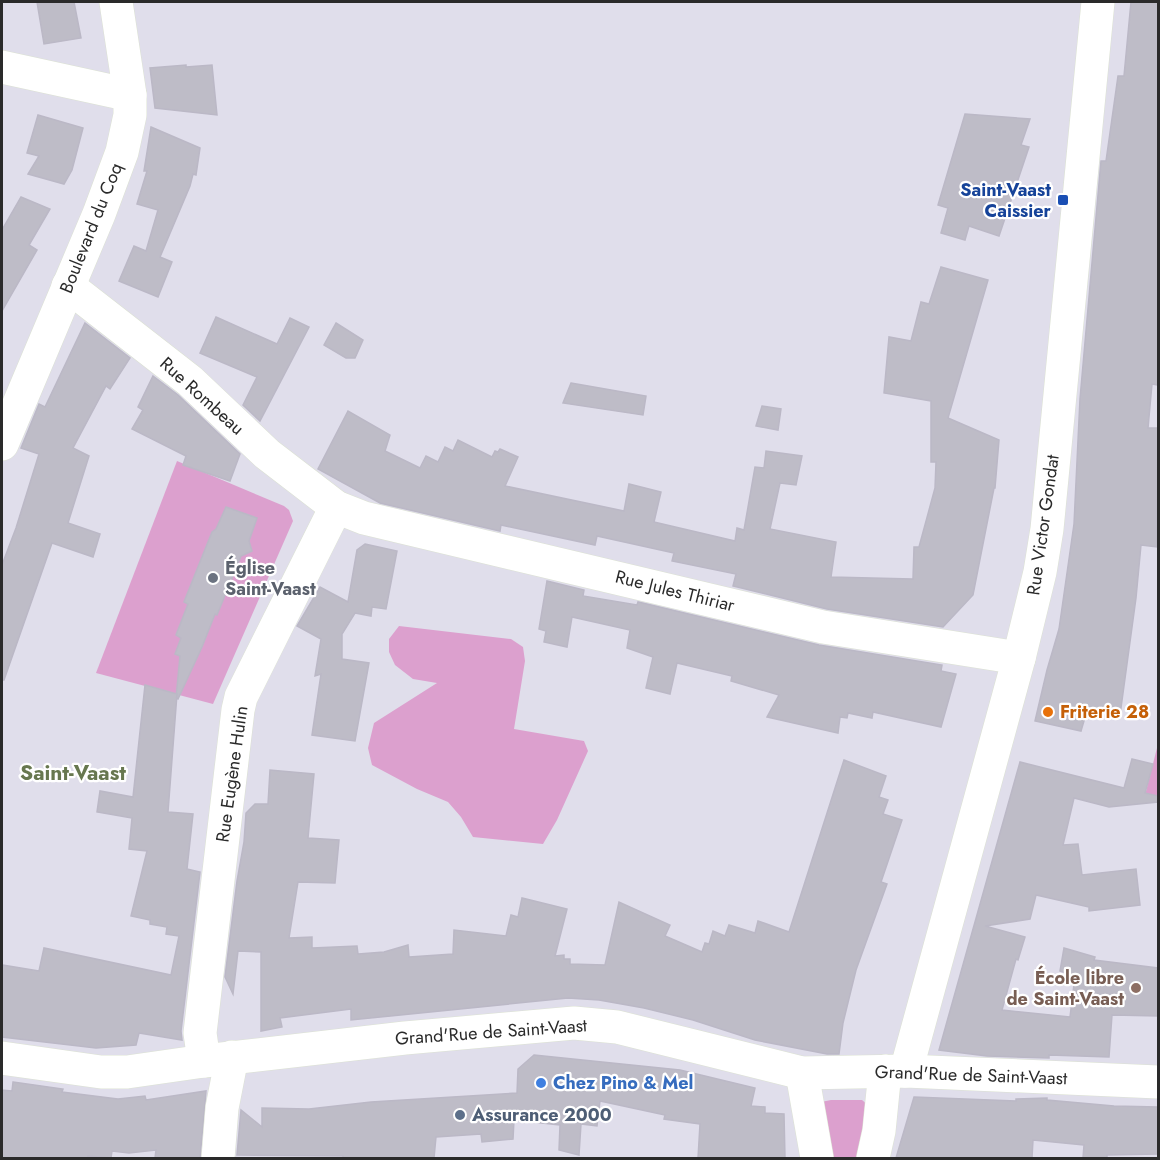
<svg xmlns="http://www.w3.org/2000/svg" width="1160" height="1160" font-family="Jost,sans-serif">
<rect width="100%" height="100%" fill="#e0deeb"/>
<!-- green -->
<g fill="#dca0ce">
<path d="M177 461 284 506 289 510 293 521 213 704 96 673Z"/>
<path d="M399 626 511 639 523 647 525 661 514 729 584 741 588 751 557 820 543 844 473 837 461 817 448 802 417 789 372 765 368 748 374 723 437 683 413 679 395 665 389 652V639Z"/>
<path d="M1158 744V802L1143 803Z"/>
<path d="M831 1100H862L869 1106 867 1158H824L821 1102Z"/>
</g>
<!-- building -->
<g fill="#bebcc7" stroke="#bbb8c6" stroke-width="1.5">
<path d="M37 2H74L81 38 44 44Z"/>
<path d="M1131 2H1158V385L1152 384 1148 428H1158L1157 547 1141 545 1136 598 1120 715 1088 707 1081 731 1035 721 1047 670 1059 629 1074 524 1080 399 1101 161H1106L1118 76H1124Z"/>
<path d="M186 65V67L212 65 217 115 155 108 150 68Z"/>
<path d="M965 114 1030 119 1021 145 1029 147 999 236 969 226 965 240 941 233 948 208 938 205Z"/>
<path d="M38 115 83 128 72 170 64 184 28 174 39 156 27 153Z"/>
<path d="M151 127 200 148 196 175 193 174 190 186 160 257 172 262 158 297 119 281 134 246 146 251 158 210 137 204 147 171H144Z"/>
<path d="M21 197 50 209 29 245 37 250 2 311V230Z"/>
<path d="M941 267 988 280 948 418 999 440 995 488H994L973 595 943 627 827 609 733 586 736 574 672 561 674 553 597 536 595 545 501 525 500 531 380 503 318 469 348 411 390 435 385 451 420 468 426 456 438 462 445 447 453 451 458 440 492 457 495 451 498 452 500 449 518 457 505 486 624 511 629 484 661 492 654 522 735 541 737 528 744 530 755 467 764 468 766 451 802 456 796 485 780 483 770 529 836 542 831 577 913 579 914 547H919L935 488 936 462H931V401L884 393 889 337 911 341 921 302 929 304Z"/>
<path d="M216 317 277 344 290 318 309 327 260 421 243 405 257 377 200 353Z"/>
<path d="M85 323 130 358 110 389 106 386 73 448 89 456 68 523 100 534 93 557 52 543 4 680H2V565L16 528 39 454 21 448 39 404 45 407Z"/>
<path d="M336 323 363 340 355 358H346L324 345Z"/>
<path d="M153 376 178 395 240 454 230 481 183 465 186 456 132 429 143 410 138 407Z"/>
<path d="M571 383 646 396 643 415 563 403Z"/>
<path d="M762 406 781 409 778 430 756 426Z"/>
<path d="M226 507 257 518 249 541 252 551 241 556 217 615 215 614 202 647 178 699 176 698 180 656 175 654 181 638 176 635 188 604 184 602 212 532 216 529Z"/>
<path d="M365 544 397 551 386 609 372 607 371 616 355 613 342 634V659L369 663 355 741 312 735 321 674 315 676 321 639 297 626 320 587 348 602 357 550Z"/>
<path d="M547 581 584 590 583 596 637 605 638 602 819 645 942 665 941 671 956 674 941 727 873 712 872 718 848 713 847 718 840 717 838 733 767 717 779 695 731 681 732 676 677 663 670 694 646 688 653 657 627 648 630 630 572 617 567 647 544 642 546 631 539 629Z"/>
<path d="M145 685 177 694 168 812 193 814 187 869 200 872 181 1031 182 1040 139 1033 136 1045 96 1048 2 1037V965L39 971 44 948 171 975 179 936 166 934 167 927 150 924V920L131 916 147 851 129 849 132 818 97 812 100 791 133 797Z"/>
<path d="M1132 759 1153 764 1145 793 1158 796V802L1109 807 1074 798 1063 845 1078 844 1082 875 1136 869 1140 905 1089 911V907L1036 895 1030 919 985 926 1025 937 1018 960 1016 959 1002 1010 1070 1017 1075 976 1060 971 1064 948 1095 957 1094 960 1158 968V1016L1112 1015 1109 1057 1049 1055V1058L987 1056 939 1050 1020 762 1124 788Z"/>
<path d="M844 760 886 776 879 797 888 800 883 814 902 820 881 882 887 884 856 970 843 1023 839 1054H827L755 1040 693 1020 644 1008 599 1000 568 998 351 1020V1009L280 1018 282 1027 261 1031V952L238 951 233 994 225 977 237 881 244 842 246 813 255 804H268L270 770 314 774 308 838 339 840 335 883 298 882 289 938 312 937V948L357 946 358 954 384 952 408 945 409 957 453 954 454 930 506 936 511 915 518 917 522 898 567 909 555 956 564 955V959H570V964L605 965 619 902 670 925 665 936 702 952 705 943 709 944 713 931 725 936 729 925 755 933 758 921 789 932Z"/>
<path d="M534 1055 680 1070 755 1088 751 1106 765 1107V1113L784 1114 785 1158H698L700 1124 664 1119 665 1115 600 1101 597 1126 581 1124 579 1155 559 1150 560 1125 514 1120 513 1139 482 1142 481 1134 436 1137 434 1158H343V1156L237 1155 241 1110 262 1127V1108L309 1109 371 1102 517 1093 518 1069Z"/>
<path d="M13 1082 63 1089 62 1092 118 1099 145 1096 146 1100 206 1091 200 1158H155L156 1150 129 1153 112 1151 111 1158 88 1156 87 1158H2V1090L12 1091Z"/>
<path d="M914 1097 1016 1101V1099L1047 1098V1100L1114 1106 1158 1107V1154L1107 1155V1158H1083L1084 1145 1033 1140 1032 1158H896Z"/>
</g>
<g fill="none" stroke-linecap="round" stroke-linejoin="round">
<!-- minor casing -->
<g stroke="#dce2d3" stroke-width="34">
<g id="minor">
<path d="M2 67 130 95"/>
<path d="M68 286 190 381 267 454 336 507 364 518 823 627 1019 658"/>
<path d="M2 444 99 214 122 152 130 115V95L116 2"/>
<path d="M2 1058 101 1072H127L204 1061 405 1038 574 1023 617 1027 802 1073 906 1071 1158 1082"/>
<path d="M204 1061 200 1033 238 710 241 697 336 507"/>
<path d="M906 1071 1019 658 1040 572 1047 529 1098 2"/>
<path d="M802 1073 817 1158"/>
<path d="M218 1158 222 1108 232 1057"/>
<path d="M873 1158 879 1131 885 1071"/>
</g>
</g>
<!-- minor -->
<use href="#minor" stroke="#fff" stroke-width="33"/>
</g>
<!-- markers -->
<rect fill="#1a4fb4" stroke="#fff" stroke-width="2" x="1057" y="194" width="12" height="12" rx="3"/>
<circle fill="#6b7280" stroke="#fff" stroke-width="2" cx="213" cy="578" r="6"/>
<circle fill="#e8710a" stroke="#fff" stroke-width="2" cx="1048" cy="712" r="6"/>
<circle fill="#8d6e63" stroke="#fff" stroke-width="2" cx="1136" cy="988" r="6"/>
<circle fill="#3f7fe0" stroke="#fff" stroke-width="2" cx="541" cy="1083" r="6"/>
<circle fill="#5c6f8a" stroke="#fff" stroke-width="2" cx="460" cy="1115" r="6"/>
<g text-anchor="middle" stroke-width="4.5" stroke-linejoin="round" paint-order="stroke">
<!-- transit labels -->
<g font-size="18" font-weight="bold" fill="#164399" stroke="#fff" text-anchor="end">
<text x="1051" y="196">Saint-Vaast<tspan x="1051" dy="21">Caissier</tspan></text>
</g>
<!-- street labels -->
<g font-size="18" fill="#2a2a2a" stroke="#fff">
<text transform="translate(91 228) rotate(-68)" y="6">Boulevard du Coq</text>
<text transform="translate(202 396) rotate(42)" y="6">Rue Rombeau</text>
<text transform="translate(1043 525) rotate(-82)" y="6">Rue Victor Gondat</text>
<text transform="translate(675 591) rotate(14)" y="6">Rue Jules Thiriar</text>
<text transform="translate(232 774) rotate(-82)" y="6">Rue Eugène Hulin</text>
<text transform="translate(491 1032) rotate(-4)" y="6">Grand'Rue de Saint-Vaast</text>
<text transform="translate(971 1075) rotate(2)" y="6">Grand'Rue de Saint-Vaast</text>
</g>
<!-- worship labels -->
<g font-size="18" font-weight="bold" fill="#5b616d" stroke="#fff" text-anchor="start">
<text x="225" y="574">Église<tspan x="225" dy="21">Saint-Vaast</tspan></text>
</g>
<!-- food labels -->
<g font-size="18" font-weight="bold" fill="#c56008" stroke="#fff" text-anchor="start">
<text x="1060" y="718">Friterie 28</text>
</g>
<!-- education labels -->
<g font-size="18" font-weight="bold" fill="#785e54" stroke="#fff" text-anchor="end">
<text x="1124" y="984">École libre<tspan x="1124" dy="21">de Saint-Vaast</tspan></text>
</g>
<!-- shop labels -->
<g font-size="18" font-weight="bold" fill="#366cbe" stroke="#fff" text-anchor="start">
<text x="553" y="1089">Chez Pino &amp; Mel</text>
</g>
<!-- service labels -->
<g font-size="18" font-weight="bold" fill="#4e5e75" stroke="#fff" text-anchor="start">
<text x="472" y="1121">Assurance 2000</text>
</g>
<!-- quarter labels -->
<g font-size="21" font-weight="bold" fill="#67774f" stroke="#fff">
<text x="73" y="780">Saint-Vaast</text>
</g>
</g>
<!-- border -->
<rect width="1160" height="1160" fill="none" stroke="#2a2a2a" stroke-width="6"/>
</svg>
